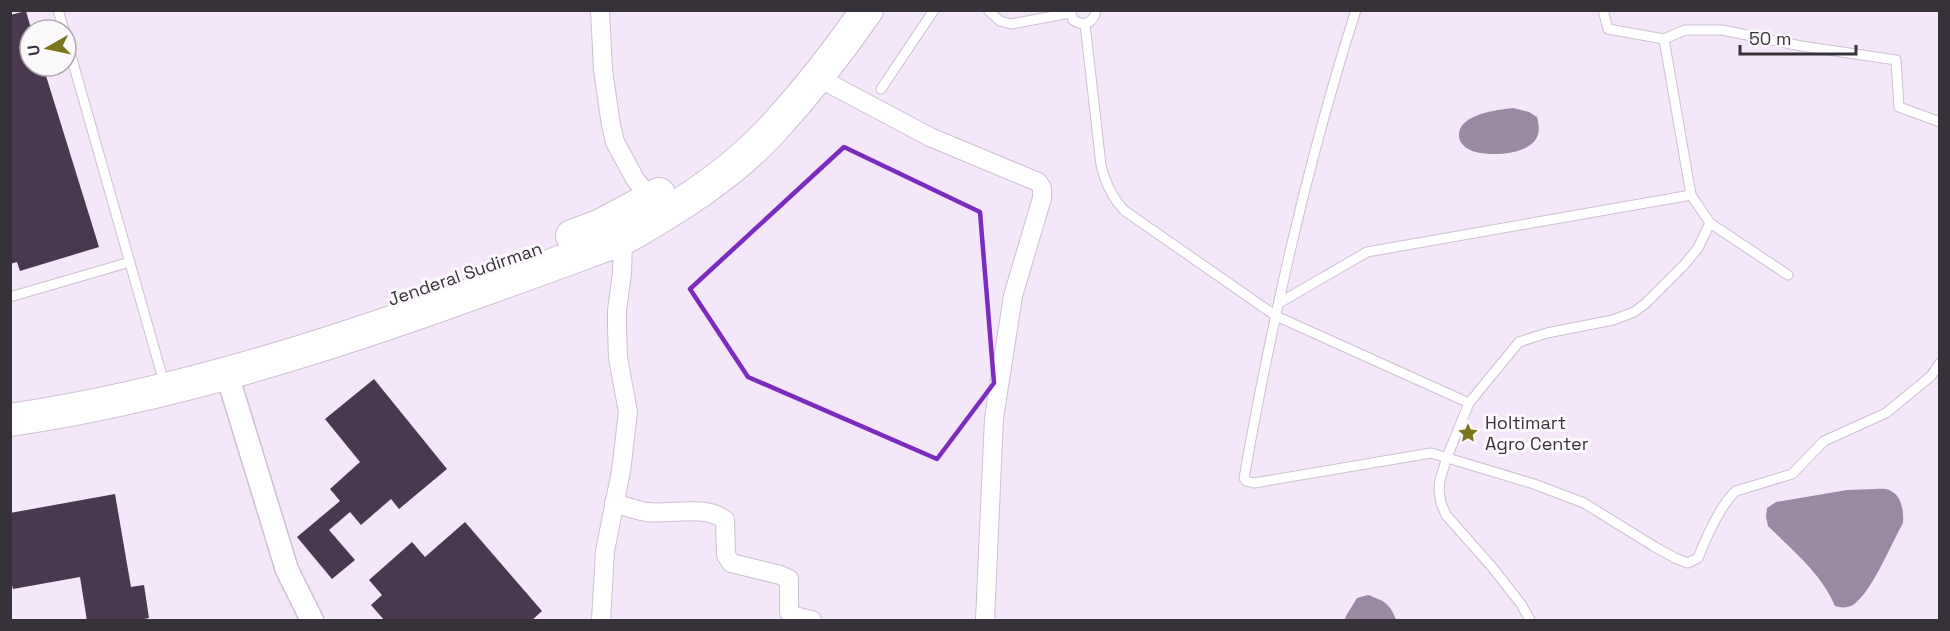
<svg xmlns="http://www.w3.org/2000/svg" width="1950" height="631" font-family="'Space Grotesk',sans-serif">
<rect width="100%" height="100%" fill="#f5e7fa"/>
<!-- water -->
<g fill="#9b89a3">
<path d="M1513 108 1529 112 1537 117C1539 125 1540 132 1536 139 1526 156 1485 157 1470 150 1464 147 1459 142 1459 136 1458 114 1497 110 1513 108Z"/>
<path d="M1875 489C1880 489 1887 488 1891 491 1902 496 1904 513 1903 523 1891 544 1872 592 1853 605 1848 608 1841 608 1835 606 1821 573 1793 551 1768 526L1766 517 1767 508 1776 502 1847 490Z"/>
<path d="M1368 595C1385 601 1390 604 1396 620H1345L1346 616 1357 598Z"/>
</g>
<!-- building -->
<g fill="#49384f">
<path d="M26 11 30 25V66H43L99 247 20 271 17 262 10 264V15Z"/>
<path d="M374 379 447 469 399 509 391 499 361 525 350 512 329 530 355 560 332 579 297 537 340 501 330 489 360 462 325 419Z"/>
<path d="M115 494 131 587 144 585 149 618 135 621H87L80 577 13 589 10 577V513Z"/>
<path d="M465 522 542 611 531 621H385L371 605 382 595 369 580 412 542 425 557Z"/>
</g>
<g fill="none" stroke-linecap="round" stroke-linejoin="round">
<!-- service casing -->
<g stroke="#cdc0d2" stroke-width="11">
<g id="service">
<path d="M58 10 64 30"/>
<path d="M988 10 1000 21 1011 24 1070 13"/>
<path d="M1070 10 1073 20C1084 27 1094 23 1096 10"/>
<path d="M1356 10C1307 163 1272 320 1244 478L1246 481 1254 483 1431 453 1534 484 1584 503 1655 547 1675 558 1688 563 1698 558C1706 538 1720 505 1736 491L1792 474 1824 441 1886 413 1931 376 1940 363"/>
<path d="M1603 10 1608 29 1664 39 1685 30H1722L1801 46 1896 60 1899 107 1940 122"/>
<path d="M1085 24 1101 165C1105 182 1112 198 1125 211L1276 316 1469 403"/>
<path d="M66 38 161 372"/>
<path d="M1664 39 1691 195 1710 223 1788 275"/>
<path d="M881 89 934 10"/>
<path d="M10 297 130 262"/>
<path d="M1279 303 1367 252 1691 195"/>
<path d="M1530 620 1521 604 1492 567 1446 515 1441 503 1439 491 1440 480 1447 457 1469 403 1519 342 1547 333 1613 320 1634 312 1646 303 1684 265 1698 248 1710 223"/>
</g>
</g>
<!-- minor casing -->
<g stroke="#cdc0d2" stroke-width="20">
<g id="minor">
<path d="M600 10 603 70 611 125 615 142 635 179 651 199"/>
<path d="M817 77 930 137 1038 182 1042 188V198L1013 296 994 418 985 620"/>
<path d="M614 503C625 506 636 510 646 512 671 515 704 504 725 520L726 555 731 563 780 575 789 579V612L794 616 812 620"/>
<path d="M601 620 605 551 621 471 628 412 618 358 617 328V310L622 273 623 239"/>
</g>
</g>
<!-- tertiary casing -->
<g stroke="#cdc0d2" stroke-width="25">
<path id="tertiary" d="M227 374 287 570 312 620"/>
</g>
<!-- trunk casing -->
<g stroke="#cdc0d2" stroke-width="34">
<g id="trunk">
<path d="M572 236 599 226 659 194"/>
<path d="M10 420C222 389 423 312 623 239 675 209 729 176 770 132 805 94 838 52 867 10"/>
</g>
</g>
<!-- service -->
<use href="#service" stroke="#fff" stroke-width="9"/>
<!-- minor -->
<use href="#minor" stroke="#fff" stroke-width="18"/>
<!-- tertiary -->
<use href="#tertiary" stroke="#fff" stroke-width="22"/>
<!-- trunk -->
<use href="#trunk" stroke="#fff" stroke-width="32"/>
</g>
<!-- marked area -->
<path fill="none" stroke="#7b2cbf" stroke-width="4.5" stroke-linejoin="round" d="M844 147 980 212 994 383 937 459 748 377 690 289Z"/>
<!-- icons -->
<defs>
<g id="sight-bare" transform="scale(1.62)"><path d="M0-6L1.8-2.2L6-1.7L2.9 1.2L3.7 5.4L0 3.3L-3.7 5.4L-2.9 1.2L-6-1.7L-1.8-2.2Z" fill="#7b761b" stroke="#fcf9fd" stroke-width="2.5" paint-order="stroke"/></g>
</defs>
<g fill-rule="evenodd">
<use href="#sight-bare" x="1468" y="433"/>
</g>
<g text-anchor="middle" stroke-width="6" stroke-linejoin="round" paint-order="stroke">
<!-- street labels -->
<g font-size="18" fill="#373239" stroke="#fcf9fd">
<text transform="translate(465 274) rotate(-19)" y="6">Jenderal Sudirman</text>
</g>
<!-- poi labels -->
<g font-size="18" fill="#373239" stroke="#fcf9fd" text-anchor="start">
<text x="1485" y="429">Holtimart<tspan x="1485" dy="21">Agro Center</tspan></text>
</g>
</g>
<!-- border -->
<rect width="1950" height="631" fill="none" stroke="#373239" stroke-width="24"/>
<!-- north arrow -->
<g transform="translate(48 48) rotate(261)"><circle r="28" fill="#fcf9fd" stroke="#ada9af" stroke-width="1.5"/>
<path d="M0-4.5L10 22L0 15L-10 22Z" fill="#7b761b"/>
<text y="-9" font-size="16" font-weight="bold" text-anchor="middle" fill="#373239">U</text>
</g>
<!-- scale -->
<path d="M1740 45v9h116v-9" fill="none" stroke="#373239" stroke-width="3"/>
<text x="1749" y="45" font-size="18" fill="#373239" stroke="#fcf9fd" stroke-width="4.5" paint-order="stroke">50 m</text>
</svg>
